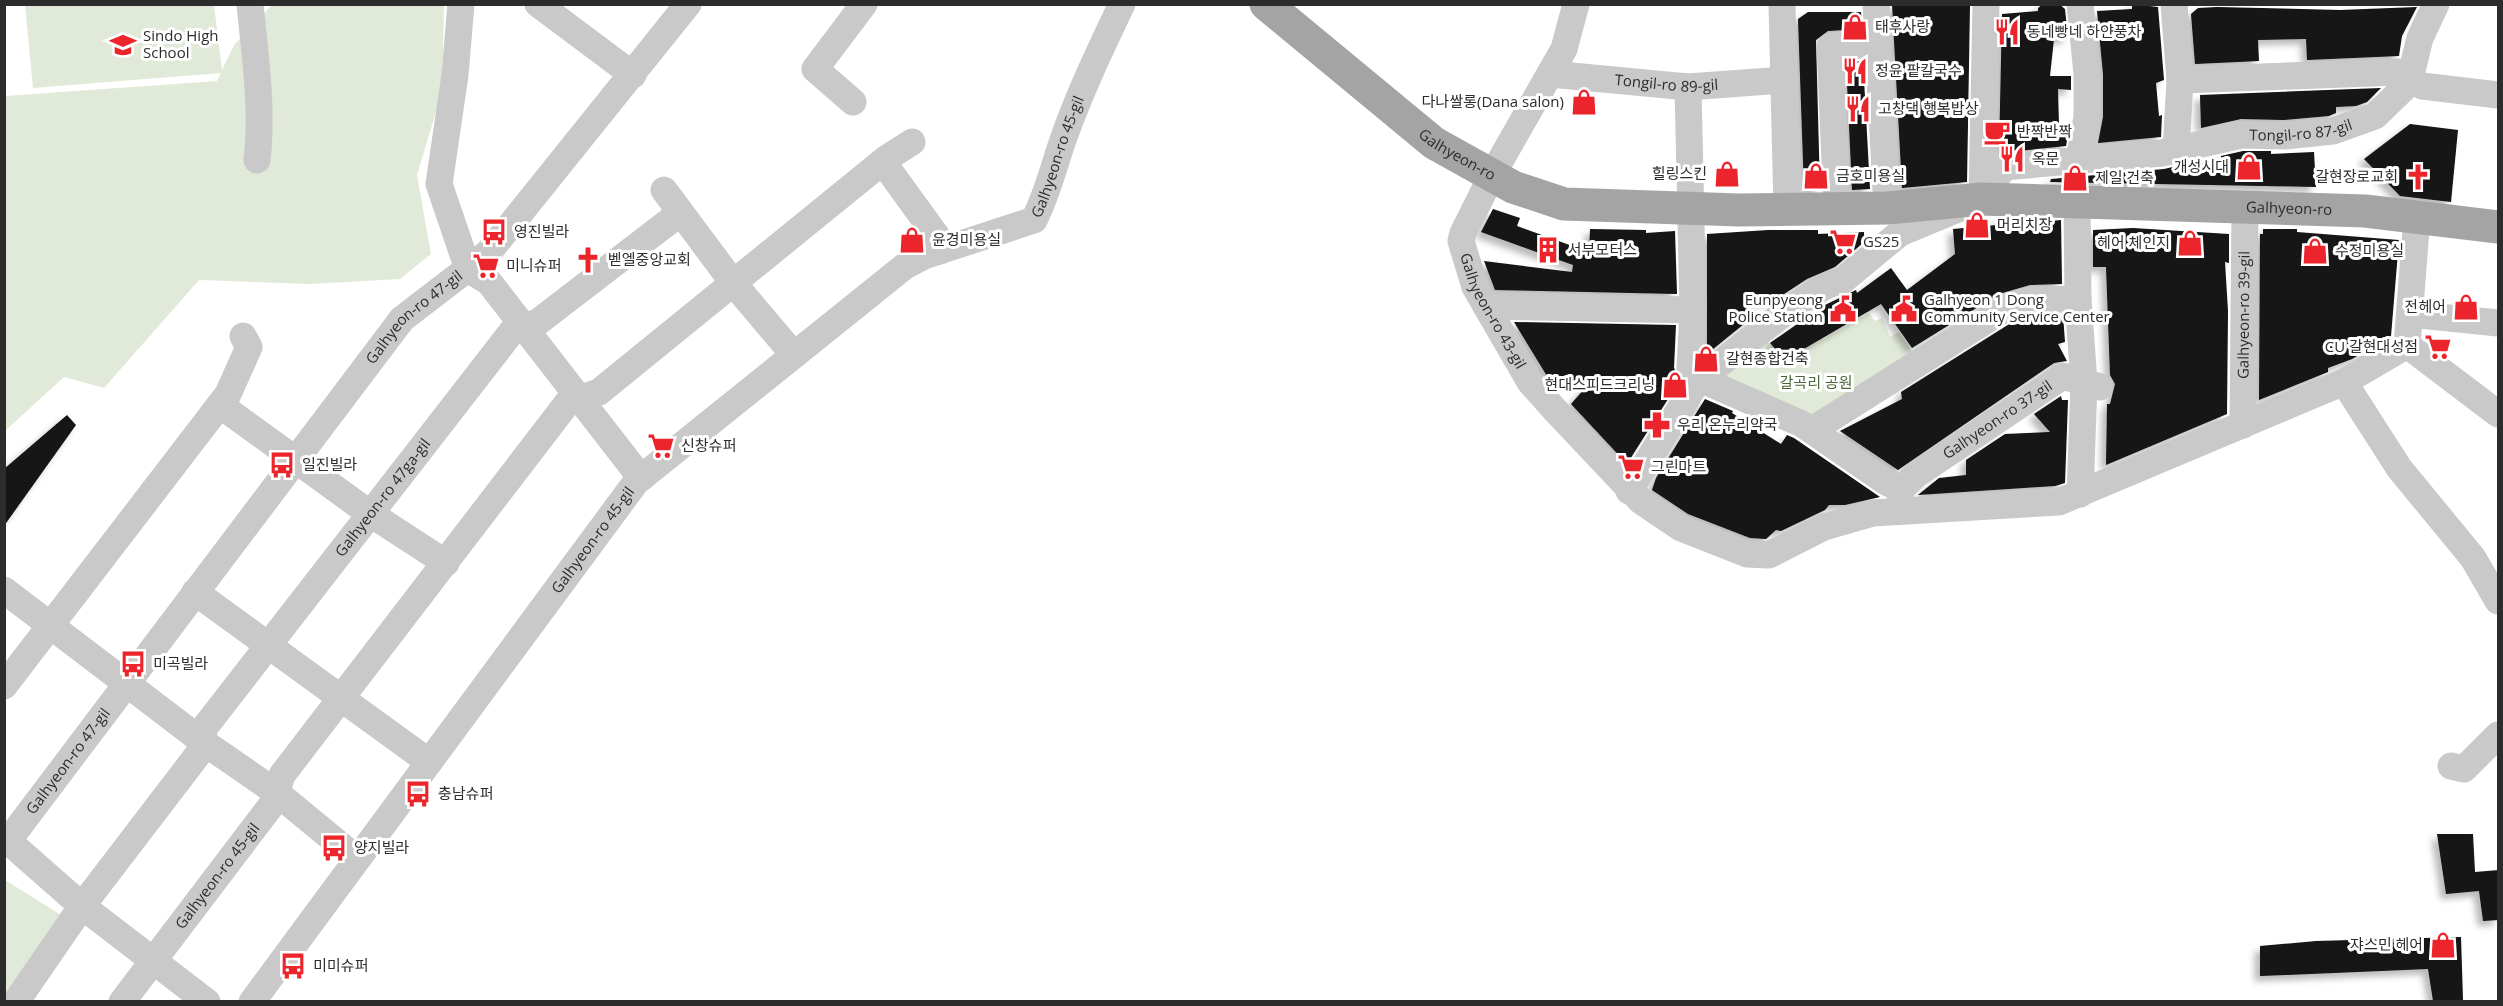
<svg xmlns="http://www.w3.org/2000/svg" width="2503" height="1006" font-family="'Open Sans','Noto Sans KR',sans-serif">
<defs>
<filter id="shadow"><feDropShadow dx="-5.5" dy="5.5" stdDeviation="3" flood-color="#0004"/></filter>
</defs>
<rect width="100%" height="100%" fill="#fff"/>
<!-- green -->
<g fill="#e1ead8">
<path d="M25 5H214L222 70 234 45 272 5H444L442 92 417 175 431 254 400 279 310 284 199 280 104 388 64 377 5 431V96L217 81 221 73 33 88Z"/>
<path d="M1869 313 1875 321 1882 318 1890 337 1899 332 1916 357 1812 430 1720 376 1768 341 1785 360Z"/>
<path d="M5 880 61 915 5 1001Z"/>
</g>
<!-- building -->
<g fill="#131313" filter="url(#shadow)">
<path d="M1892 4H1970L1967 182 1902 188Z"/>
<path d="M2043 4H2059L2065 9 2068 38 2054 39 2050 76H2071V90L2058 89 2059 125 2070 124 2066 146 1999 153 2002 14 2038 11V8Z"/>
<path d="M2132 4 2158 7 2164 80 2156 83 2159 116 2162 115 2161 137 2098 143 2103 117V74L2097 11 2132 9Z"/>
<path d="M2217 7 2340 10 2417 7 2402 36 2399 56 2307 60 2306 39 2258 40 2259 61 2195 64 2191 14 2198 8Z"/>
<path d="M1808 12H1861L1862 29 1828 31 1816 40 1820 190H1804L1798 19Z"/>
<path d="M1863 61 1870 189 1852 190 1846 62Z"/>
<path d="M2381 88 2367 102 2356 106 2336 107V113L2329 116 2284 120 2241 119 2201 128 2200 95Z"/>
<path d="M2410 124 2458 130 2451 202 2400 196 2364 159Z"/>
<path d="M2243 151H2271V154L2314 152 2316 187 2050 182 2051 179 2164 169 2186 164 2221 163V156Z"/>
<path d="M1493 209 1520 218 1517 226 1589 252 1590 229 1646 230V233L1675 231 1677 294 1495 290 1484 261 1572 272 1573 265 1481 232Z"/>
<path d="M1996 219 2040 222 2061 220 2062 284 2030 285 1999 294 1912 348 1881 304 1785 360 1770 343 1823 306 1856 290 1857 293 1891 268 1907 290 1955 254 1953 229 1997 225Z"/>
<path d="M2133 228 2229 234V263L2225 262 2228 311 2227 414 2106 465 2107 404H2110L2115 384 2110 375 2106 267H2093V230Z"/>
<path d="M2263 229H2297V232L2399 240 2391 336 2352 359 2328 368V372L2259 400 2260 234H2263Z"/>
<path d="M1768 230H1818V234L1864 232V242L1835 267 1807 279 1775 300 1744 304 1755 315 1707 354V234Z"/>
<path d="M2063 315 2065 342 2058 344 2067 361 2054 363 1898 470 1840 431 1902 399 1901 392 2011 323 2036 316Z"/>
<path d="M1514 322 1676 325 1674 368 1680 380 1627 464 1571 404 1592 380 1550 381Z"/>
<path d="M2061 396 2062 400H2068L2065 483 2055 486 1918 495 1939 478 1966 475V460L2005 434 2050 432 2034 414Z"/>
<path d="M1705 399 1733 411 1732 413 1781 444 1787 435 1794 438 1880 497 1845 505H1829L1825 510 1781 531 1776 530 1766 539 1750 538 1688 514 1652 490 1656 478Z"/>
<path d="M67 415 76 425 4 526V469Z"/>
<path d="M2437 834H2473L2475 872 2499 870V920L2483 921 2479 891 2446 894Z"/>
<path d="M2461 937 2463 1000 2433 1001 2428 969 2260 976V946L2316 941Z"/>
</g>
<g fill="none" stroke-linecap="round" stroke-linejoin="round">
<!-- minor -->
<g stroke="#c9c9c9" stroke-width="27">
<path d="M250 4C255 56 263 108 257 160"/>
<path d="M461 4 455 75 439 184 468 269 489 282 641 478"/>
<path d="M538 4 633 75"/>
<path id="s1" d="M1576 4 1564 49 1492 175 1463 233 1461 241 1475 287 1530 382 1555 410 1641 501 1681 528 1747 554 1769 555 1824 527 1873 513 2059 502 2344 382 2407 345 2417 217"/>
<path d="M1782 4 1787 210"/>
<path d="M1876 4 1887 208"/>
<path d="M2174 4 2180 80 2176 151"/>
<path id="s2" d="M1550 74 1688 87 1784 80"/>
<path d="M2180 80 2399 72 2422 86 2498 95"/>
<path d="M1688 87 1693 310 1690 369 1702 374"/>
<path d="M853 102 815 69 864 4"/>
<path d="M2079 161 2087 117V74L2080 4"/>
<path d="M883 162 938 238 940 251"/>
<path d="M664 190 734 284 794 355"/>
<path d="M1982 199 1986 4"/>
<path d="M2077 202 2078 299 2084 383 2080 494"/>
<path d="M1837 208 1830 47 1879 44"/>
<path d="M1486 306 1693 310"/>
<path d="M2410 314 2498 323"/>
<path d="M2407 345 2498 414"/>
<path d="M1700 379 1802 424 1886 482 1901 489"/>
<path d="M2344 382 2399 468 2473 558 2498 601"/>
<path d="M220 405 369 513 446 563"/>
<path id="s3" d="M2243 425 2245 207"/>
<path d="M1812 430 2004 309 2034 300 2078 299"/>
<path id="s4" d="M1629 491 1702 374 1712 370C1736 351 1817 282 1842 281L1900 233 1982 199 2004 167 2162 153 2241 135 2285 136 2333 131 2375 116 2403 89 2410 79 2420 38 2436 4"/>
<path id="s5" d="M1900 511 1901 489 1917 474 2063 376 2100 387"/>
<path d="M4 590 202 741 277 793 357 859"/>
<path d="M195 592 429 762"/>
<path d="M4 686 228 394 249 347 243 336"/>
<path d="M2451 766 2464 769 2498 735"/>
<path id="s6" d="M16 1002 82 906 199 753 205 727 513 330 538 322 680 213"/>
<path id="s7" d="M122 1002 273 803 282 775 568 402 599 392 887 158 912 142"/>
<path id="s8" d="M207 1002 82 906 8 841 402 319 488 253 688 4"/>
<path id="s9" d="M252 1002 636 482 905 266 924 256 1034 220C1048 193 1054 165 1064 137 1080 92 1101 48 1122 4"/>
</g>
<!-- major -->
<path stroke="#a4a4a4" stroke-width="33" id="s10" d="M1266 4 1434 143 1513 187 1564 204 1739 210 1887 208 1982 199 2365 211 2498 227"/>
</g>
<!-- icons -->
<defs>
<g id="shop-bare" transform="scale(2.07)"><path d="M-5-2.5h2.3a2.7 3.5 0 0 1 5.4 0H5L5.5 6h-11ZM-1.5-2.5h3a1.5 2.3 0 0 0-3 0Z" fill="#ec242b" stroke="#fff" stroke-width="2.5" paint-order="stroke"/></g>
<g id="restaurant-bare" transform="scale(2.07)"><path d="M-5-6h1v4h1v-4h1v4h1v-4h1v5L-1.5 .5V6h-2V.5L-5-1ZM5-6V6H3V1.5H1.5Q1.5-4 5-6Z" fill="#ec242b" stroke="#fff" stroke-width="2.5" paint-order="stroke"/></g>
<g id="school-bare" transform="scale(2.07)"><path d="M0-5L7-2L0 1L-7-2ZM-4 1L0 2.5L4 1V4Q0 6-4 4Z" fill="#ec242b" stroke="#fff" stroke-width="2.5" paint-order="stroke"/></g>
<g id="cafe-bare" transform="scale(2.07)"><path d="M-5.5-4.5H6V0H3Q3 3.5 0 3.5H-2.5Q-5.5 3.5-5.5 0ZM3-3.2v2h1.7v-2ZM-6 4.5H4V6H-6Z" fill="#ec242b" stroke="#fff" stroke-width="2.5" paint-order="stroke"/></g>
<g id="church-bare" transform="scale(2.07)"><path d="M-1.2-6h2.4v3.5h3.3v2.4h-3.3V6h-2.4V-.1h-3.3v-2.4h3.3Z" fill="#ec242b" stroke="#fff" stroke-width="2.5" paint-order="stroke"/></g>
<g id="bus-bare" transform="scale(2.07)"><path d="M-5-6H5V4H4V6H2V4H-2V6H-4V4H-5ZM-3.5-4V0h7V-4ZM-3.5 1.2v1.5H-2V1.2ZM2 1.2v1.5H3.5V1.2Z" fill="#ec242b" stroke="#fff" stroke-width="2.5" paint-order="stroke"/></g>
<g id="supermarket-bare" transform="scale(2.07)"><path d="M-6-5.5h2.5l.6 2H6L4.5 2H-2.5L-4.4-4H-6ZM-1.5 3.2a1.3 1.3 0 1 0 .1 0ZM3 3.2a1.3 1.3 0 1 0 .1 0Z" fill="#ec242b" stroke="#fff" stroke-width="2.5" paint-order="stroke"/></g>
<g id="building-bare" transform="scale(2.07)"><path d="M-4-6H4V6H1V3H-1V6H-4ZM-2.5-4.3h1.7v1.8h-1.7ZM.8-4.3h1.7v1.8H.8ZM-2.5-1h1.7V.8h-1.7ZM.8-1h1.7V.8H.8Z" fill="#ec242b" stroke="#fff" stroke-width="2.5" paint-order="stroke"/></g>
<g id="civic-bare" transform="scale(2.07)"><path d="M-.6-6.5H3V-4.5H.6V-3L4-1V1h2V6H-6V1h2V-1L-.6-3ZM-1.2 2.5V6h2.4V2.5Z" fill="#ec242b" stroke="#fff" stroke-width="2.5" paint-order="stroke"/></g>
<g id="pharmacy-bare" transform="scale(2.07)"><path d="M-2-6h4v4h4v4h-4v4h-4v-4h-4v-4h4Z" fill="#ec242b" stroke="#fff" stroke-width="2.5" paint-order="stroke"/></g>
</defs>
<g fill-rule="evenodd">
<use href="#shop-bare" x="1855" y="27"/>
<use href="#restaurant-bare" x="2007" y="32"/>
<use href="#school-bare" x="123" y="45"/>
<use href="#restaurant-bare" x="1855" y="71"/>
<use href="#shop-bare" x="1584" y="102"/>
<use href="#restaurant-bare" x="1858" y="109"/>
<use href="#cafe-bare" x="1997" y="132"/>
<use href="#restaurant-bare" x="2012" y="159"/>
<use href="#shop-bare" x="2249" y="167"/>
<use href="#shop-bare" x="1727" y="174"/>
<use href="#shop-bare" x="1816" y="176"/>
<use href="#church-bare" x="2418" y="177"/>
<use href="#shop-bare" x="2075" y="178"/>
<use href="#shop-bare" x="1977" y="225"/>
<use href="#bus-bare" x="494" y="232"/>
<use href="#shop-bare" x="912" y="240"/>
<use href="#supermarket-bare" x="1843" y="242"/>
<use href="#shop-bare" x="2190" y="243"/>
<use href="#building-bare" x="1548" y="250"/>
<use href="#shop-bare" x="2315" y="251"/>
<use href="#church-bare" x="588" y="260"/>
<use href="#supermarket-bare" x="486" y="266"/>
<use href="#shop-bare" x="2466" y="307"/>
<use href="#civic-bare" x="1843" y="309"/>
<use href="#civic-bare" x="1904" y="309"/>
<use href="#supermarket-bare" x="2438" y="347"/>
<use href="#shop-bare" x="1706" y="359"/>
<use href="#shop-bare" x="1675" y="385"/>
<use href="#pharmacy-bare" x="1657" y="425"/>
<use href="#supermarket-bare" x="661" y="446"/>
<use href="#bus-bare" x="282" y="465"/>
<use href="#supermarket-bare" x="1631" y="467"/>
<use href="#bus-bare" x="133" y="664"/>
<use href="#bus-bare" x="418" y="794"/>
<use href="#bus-bare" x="334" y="848"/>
<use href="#shop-bare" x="2443" y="945"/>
<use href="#bus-bare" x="293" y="966"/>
</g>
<g text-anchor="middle" stroke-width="6" stroke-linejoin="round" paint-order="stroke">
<!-- poi labels -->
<g font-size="15" fill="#2c2c2c" stroke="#fff" text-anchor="start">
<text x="1875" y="32">태후사랑</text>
<text x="2027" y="37">동네빵네 하얀풍차</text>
<text x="143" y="41">Sindo High<tspan x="143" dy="17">School</tspan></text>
<text x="1875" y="76">정윤 팥칼국수</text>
<text x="1564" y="107" text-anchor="end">다나쌀롱(Dana salon)</text>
<text x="1878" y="114">고창댁 행복밥상</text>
<text x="2017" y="137">반짝반짝</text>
<text x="2032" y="164">옥문</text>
<text x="2229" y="172" text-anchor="end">개성시대</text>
<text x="1707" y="179" text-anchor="end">힐링스킨</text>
<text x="1836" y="181">금호미용실</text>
<text x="2398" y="182" text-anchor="end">갈현장로교회</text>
<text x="2095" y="183">제일 건축</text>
<text x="1997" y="230">머리치장</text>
<text x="514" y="237">영진빌라</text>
<text x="932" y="245">윤경미용실</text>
<text x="1863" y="247">GS25</text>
<text x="2170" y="248" text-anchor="end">헤어 체인지</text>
<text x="1568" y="255">서부모터스</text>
<text x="2335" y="256">수정미용실</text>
<text x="608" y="265">벧엘중앙교회</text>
<text x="506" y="271">미니슈퍼</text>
<text x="1823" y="305" text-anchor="end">Eunpyeong<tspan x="1823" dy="17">Police Station</tspan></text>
<text x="1924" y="305">Galhyeon 1 Dong<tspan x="1924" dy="17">Community Service Center</tspan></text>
<text x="2446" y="312" text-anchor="end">전헤어</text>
<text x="2418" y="352" text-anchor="end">CU 갈현대성점</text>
<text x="1726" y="364">갈현종합건축</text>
<text x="1655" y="390" text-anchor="end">현대스피드크리닝</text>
<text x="1677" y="430">우리 온누리약국</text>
<text x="681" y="451">신창슈퍼</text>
<text x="302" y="470">일진빌라</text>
<text x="1651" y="472">그린마트</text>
<text x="153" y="669">미곡빌라</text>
<text x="438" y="799">충남슈퍼</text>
<text x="354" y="853">양지빌라</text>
<text x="2423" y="950" text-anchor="end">쟈스민 헤어</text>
<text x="313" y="971">미미슈퍼</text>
</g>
<!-- street labels -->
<g font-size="15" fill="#2c2c2c" stroke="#fff">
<text dy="5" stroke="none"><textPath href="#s2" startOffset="117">Tongil-ro 89-gil</textPath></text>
<text dy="5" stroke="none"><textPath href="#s4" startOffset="810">Tongil-ro 87-gil</textPath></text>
<text dy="5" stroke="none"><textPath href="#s10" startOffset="244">Galhyeon-ro</textPath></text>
<text dy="5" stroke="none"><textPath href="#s9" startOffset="1196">Galhyeon-ro 45-gil</textPath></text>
<text dy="5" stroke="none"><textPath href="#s10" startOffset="1088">Galhyeon-ro</textPath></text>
<text dy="5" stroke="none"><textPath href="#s1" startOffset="342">Galhyeon-ro 43-gil</textPath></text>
<text dy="5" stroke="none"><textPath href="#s3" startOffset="110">Galhyeon-ro 39-gil</textPath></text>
<text dy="5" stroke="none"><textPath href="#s8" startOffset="920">Galhyeon-ro 47-gil</textPath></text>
<text dy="5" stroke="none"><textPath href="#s5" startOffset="141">Galhyeon-ro 37-gil</textPath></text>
<text dy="5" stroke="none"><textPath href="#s6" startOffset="626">Galhyeon-ro 47ga-gil</textPath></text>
<text dy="5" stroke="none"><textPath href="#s9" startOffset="574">Galhyeon-ro 45-gil</textPath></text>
<text dy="5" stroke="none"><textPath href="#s8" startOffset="356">Galhyeon-ro 47-gil</textPath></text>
<text dy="5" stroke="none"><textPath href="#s7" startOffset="158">Galhyeon-ro 45-gil</textPath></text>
</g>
<!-- park labels -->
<g font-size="15" fill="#4d6838" stroke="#fff">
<text x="1816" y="388">갈곡리 공원</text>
</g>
</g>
<!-- border -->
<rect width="2503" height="1006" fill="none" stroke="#2c2c2c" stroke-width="12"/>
</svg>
